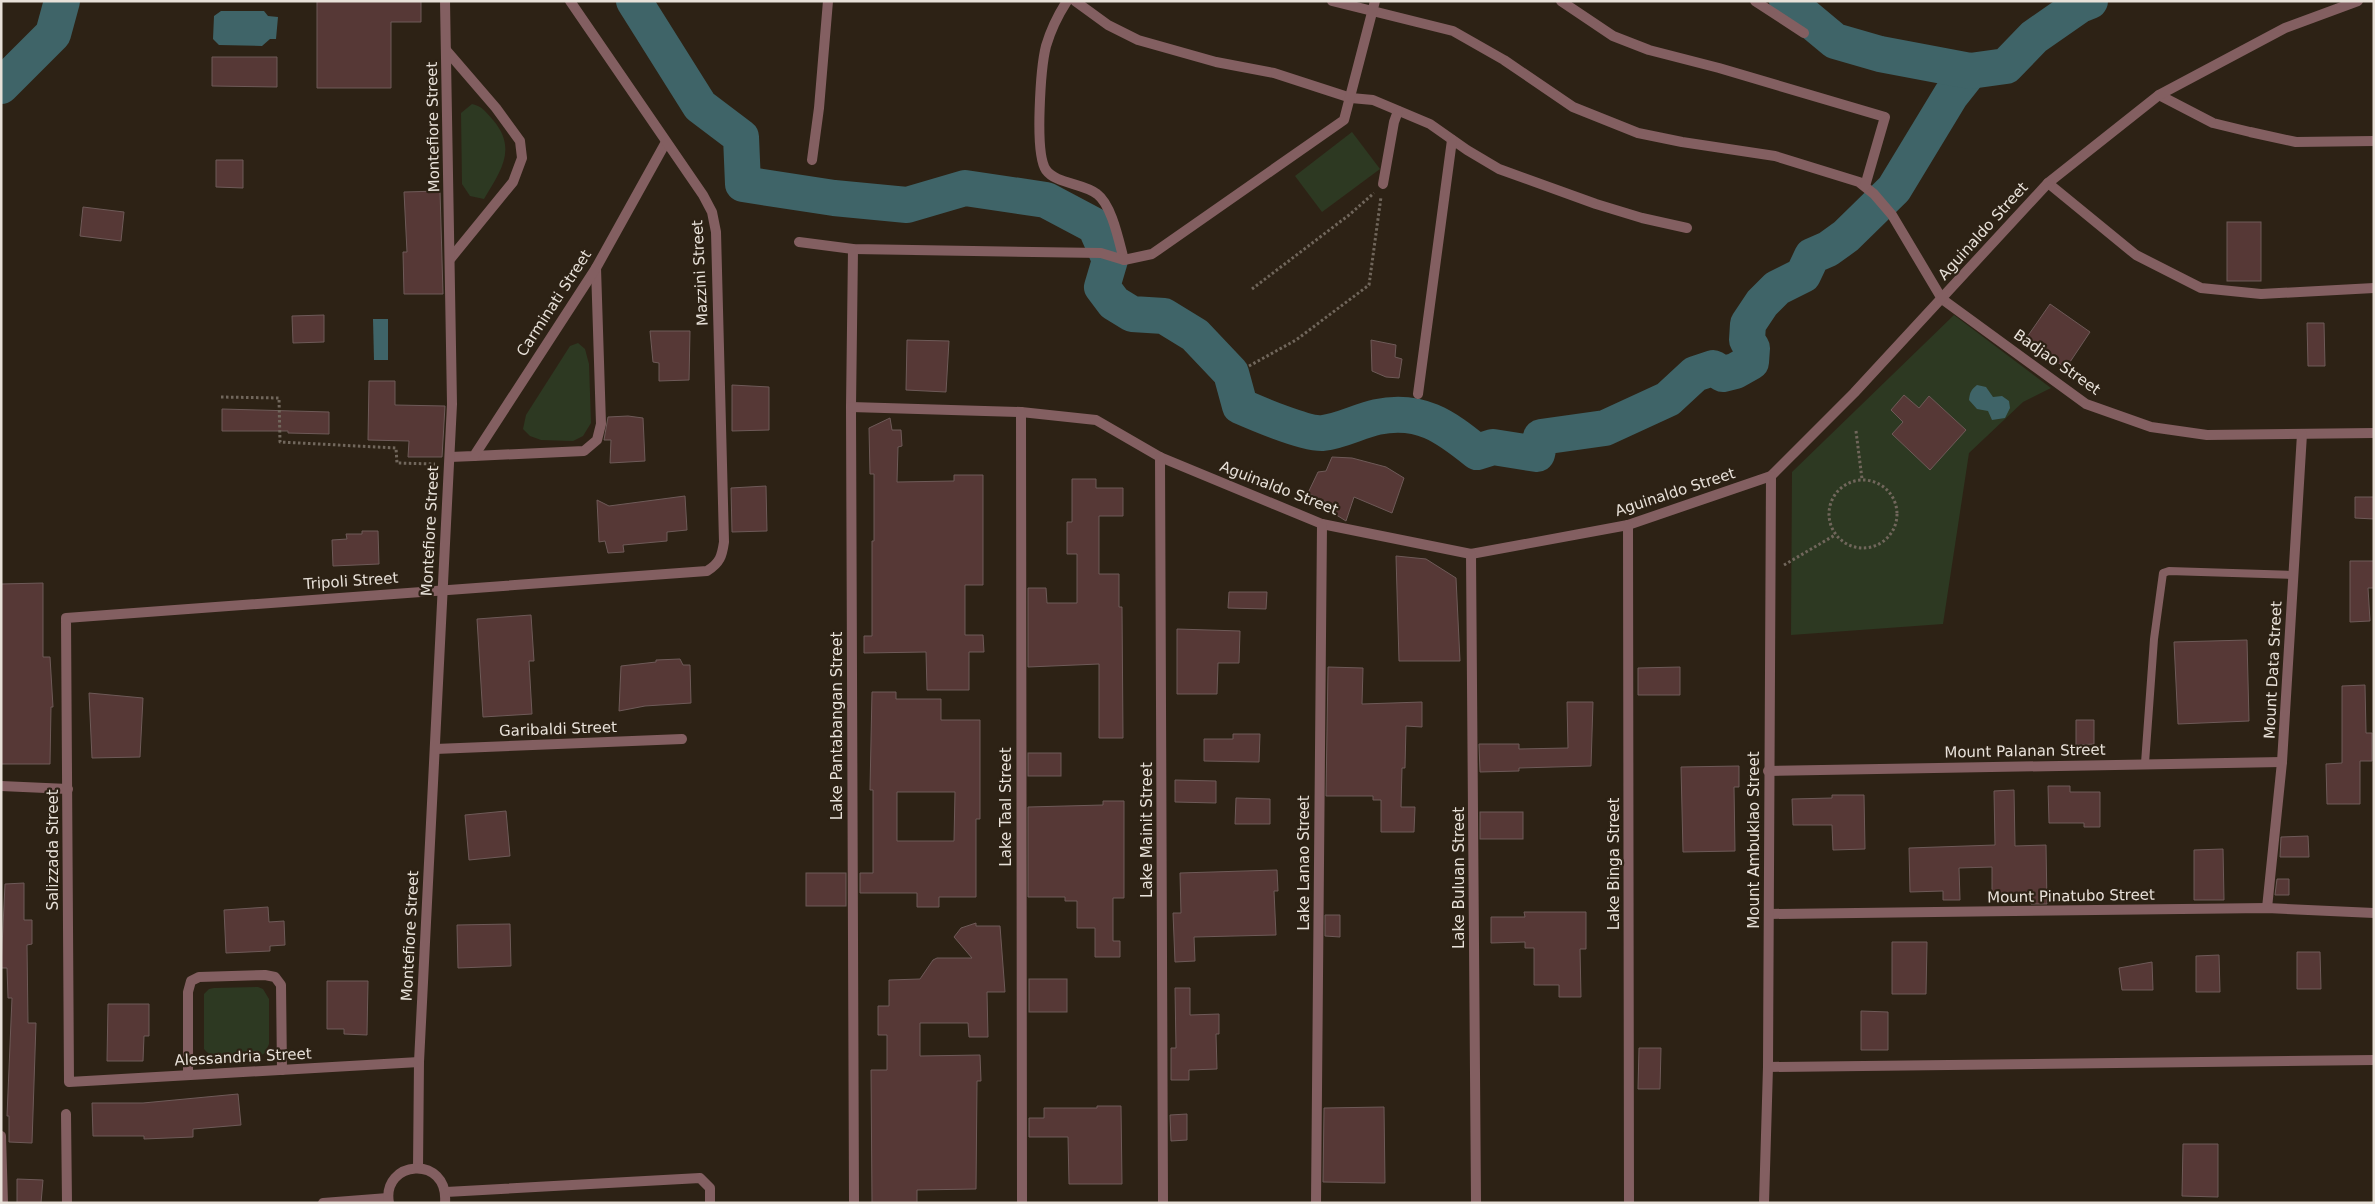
<svg xmlns="http://www.w3.org/2000/svg" width="2375" height="1204" font-family="'DejaVu Sans',sans-serif">
<rect width="100%" height="100%" fill="#2d2215"/>
<!-- green -->
<g fill="#2d3922">
<path d="M472 104C482 106 486 112 493 120 518 149 500 172 484 199L470 196 462 184 461 113Z"/>
<path d="M1352 132 1380 169 1322 212 1295 176Z"/>
<path d="M1954 315 2051 388 2023 402 1969 453 1943 624 1791 635 1792 472Z"/>
<path d="M578 343 585 349 589 364 591 423 583 436 573 441 541 440 530 436 523 429 526 415 570 346Z"/>
<path d="M258 987 263 989 269 999V1044L265 1053 260 1056C244 1057 215 1064 204 1049V994L209 989 214 988Z"/>
</g>
<!-- water -->
<g fill="#3f6468">
<path d="M221 11H264L268 16 278 17 276 39H270L262 46 219 45 213 39 214 16Z"/>
<path d="M373 319H388V360H374Z"/>
<path d="M1977 385 1986 387 1993 397 2002 396 2009 401 2010 408 2005 418 1992 420 1988 411 1977 409 1969 400C1970 392 1971 390 1977 385Z"/>
</g>
<g fill="none" stroke-linecap="round" stroke-linejoin="round">
<!-- river -->
<g stroke="#3f6468" stroke-width="36">
<path d="M634 1 700 106 741 137 743 184 834 198 907 205 965 188 1046 200 1095 226 1110 260 1102 287 1114 303 1132 314 1164 316 1195 335 1231 373 1240 406C1256 413 1307 435 1323 433 1341 431 1359 421 1377 417 1420 408 1445 426 1477 452L1493 447 1537 454 1541 437 1605 428 1668 399 1695 374 1713 368 1723 374 1735 371 1751 362 1752 348 1747 340 1748 324 1762 303 1777 288 1803 275 1812 256 1828 249 1846 236 1894 189 1951 95 1970 71"/>
<path d="M1787 1 1835 41 1880 54 1970 71 2006 66 2034 37 2080 5 2090 1"/>
<path d="M1 86 53 34 62 1"/>
</g>
</g>
<!-- building -->
<g fill="#563836" stroke="#6e5a58" fill-rule="evenodd">
<path d="M317 1H421V22H391V88H317Z"/>
<path d="M212 57H277V87L212 86Z"/>
<path d="M216 160H243V188L216 187Z"/>
<path d="M440 191 443 294H404L403 252H407L404 192Z"/>
<path d="M83 207 124 212 121 241 80 236Z"/>
<rect x="2227" y="222" width="34" height="59"/>
<path d="M2050 304 2090 332 2066 368 2025 340Z"/>
<path d="M324 315V342L293 343 292 316Z"/>
<path d="M2307 323H2324L2325 366H2308Z"/>
<path d="M650 331H690L689 380 659 381V363L653 362Z"/>
<path d="M907 340 949 341 946 392 906 390Z"/>
<path d="M1371 340 1396 345 1395 357 1402 359 1399 378 1386 377 1372 371Z"/>
<path d="M369 381H395V405L445 406 442 457H408L409 441 368 440Z"/>
<path d="M732 385 769 387V430L732 431Z"/>
<path d="M1904 395 1919 408 1929 396 1966 430 1930 470 1892 434 1903 422 1891 410Z"/>
<path d="M222 409 329 412V434L288 433V431H222Z"/>
<path d="M628 416 643 418 645 461 610 463 611 440H604L608 417Z"/>
<path d="M890 418 892 430H901L902 446 898 447 897 482 954 481V475H983V585H965V635H983L984 652H969V690H927L926 652 864 653V636H872V541H874V474H870L869 428Z"/>
<path d="M1332 457 1352 458 1386 467 1404 478 1392 513 1354 497 1346 521 1330 511 1326 502 1308 493 1318 472 1326 471Z"/>
<path d="M1072 479H1096V488H1123V516H1099V574H1119V607H1122L1123 738H1099V664L1028 667V588H1046L1047 603H1077V554H1067V522H1072Z"/>
<path d="M766 486 767 531 732 532 731 488Z"/>
<path d="M685 496 687 530 667 532V541L623 545 624 552 608 553 605 541 599 542 597 500 609 506Z"/>
<path d="M2355 497H2374V519L2355 518Z"/>
<path d="M362 531H378L379 564 333 566 332 540 347 539 346 534H362Z"/>
<path d="M1396 556 1426 559 1456 578 1460 661H1399Z"/>
<path d="M2350 561H2374V588H2368L2370 621 2350 622Z"/>
<path d="M43 583V657H50L53 707H51L50 764H1V584Z"/>
<path d="M1229 592H1267L1266 609 1228 608Z"/>
<path d="M531 615 534 661H529L532 714 483 717 477 619Z"/>
<path d="M1177 629 1240 631 1239 663H1218L1217 694H1177Z"/>
<path d="M2247 640 2249 721 2178 724 2174 642Z"/>
<path d="M680 659 683 665H690L691 703 645 706 619 711 621 666 656 662V660Z"/>
<path d="M1328 667 1363 668 1362 704 1422 702V727L1406 726 1405 768H1402L1401 807H1415L1414 832H1381V800H1373V796H1326Z"/>
<path d="M1680 667V695H1638V668Z"/>
<path d="M2365 685 2366 733H2372V761H2360V804H2327L2326 764 2342 763V686Z"/>
<path d="M872 692H896V699H941V720H980V819H976V897H939V907H917V893H860V873H873V790H870ZM897 792H955L954 841H897Z"/>
<path d="M89 693 143 698 140 757 92 758Z"/>
<path d="M1567 702H1593L1591 766 1519 768V771L1480 772 1479 744H1519V749L1568 748Z"/>
<path d="M2076 720H2094V744L2076 745Z"/>
<path d="M1233 734H1260L1259 762 1204 761V739H1233Z"/>
<rect x="1028" y="753" width="33" height="23"/>
<path d="M1739 766V787H1734L1735 851 1683 852 1681 767Z"/>
<path d="M1175 780 1216 781V803L1175 802Z"/>
<path d="M2048 786H2070V792H2100V827H2084V823H2049Z"/>
<path d="M2014 790 2015 846 2046 845 2047 904H2031V896L1992 897V867L1959 868 1960 900H1943V891L1910 892 1909 848 1995 845 1994 791Z"/>
<path d="M1832 795H1864L1865 849 1833 850 1832 825H1793L1792 799 1832 798Z"/>
<path d="M1236 798 1270 799V824H1235Z"/>
<path d="M1103 801H1124V898H1113V941H1120V957H1095V928H1077V901H1065V897H1028V807L1103 805Z"/>
<path d="M506 811 510 856 469 860 465 815Z"/>
<rect x="1480" y="812" width="43" height="27"/>
<path d="M2308 836 2309 857H2280L2281 837Z"/>
<path d="M2223 849 2224 900H2194V850Z"/>
<path d="M1277 870 1278 891H1274L1276 935 1194 937 1195 961 1175 962 1173 913H1181L1180 873Z"/>
<rect x="806" y="873" width="40" height="33"/>
<path d="M2277 879H2289V895H2275Z"/>
<path d="M24 883V920H32V944L27 945 28 1023H36L32 1143 9 1142V1116H7L12 998H8L7 968H1L5 884Z"/>
<path d="M268 907 269 922 284 921 285 945 270 946V951L226 953 224 910Z"/>
<path d="M1524 912H1586V949H1580L1581 997H1559V985H1534V948H1525V942L1491 943V917H1525Z"/>
<path d="M1325 915H1340V937L1325 936Z"/>
<path d="M976 923V926H1000L1005 992H987L988 1037H969L968 1023H920V1056L980 1055 981 1081H977L976 1189 917 1190V1203H872L871 1070H887V1035H878V1006H889V980L920 979 933 960 937 958H972L954 937 961 928Z"/>
<path d="M510 924 511 966 458 968 457 925Z"/>
<path d="M1892 942H1927L1926 994H1892Z"/>
<path d="M2297 952H2320L2321 989H2297Z"/>
<path d="M2219 955 2220 992H2196V956Z"/>
<path d="M2152 962 2153 990H2122L2119 968Z"/>
<rect x="1029" y="979" width="38" height="33"/>
<path d="M327 981H368L367 1035 344 1034V1029H327Z"/>
<path d="M1175 988H1190V1015L1219 1014V1034H1216L1217 1069 1189 1070V1080H1171V1048H1176Z"/>
<path d="M108 1004H149V1036H144L143 1061H107Z"/>
<path d="M1861 1011 1888 1012V1050H1861Z"/>
<path d="M1639 1048H1661L1660 1089H1638Z"/>
<path d="M238 1094 241 1125 193 1129V1137L144 1139V1136H93L92 1103H143Z"/>
<path d="M1097 1106H1121L1122 1184H1069L1068 1137H1029V1118H1044V1108H1097Z"/>
<path d="M1384 1107 1385 1183 1323 1182 1324 1108Z"/>
<path d="M1187 1114V1140L1171 1141 1170 1115Z"/>
<path d="M2183 1144H2218V1197L2182 1196Z"/>
<path d="M17 1179 43 1180 41 1203H17Z"/>
</g>
<g fill="none" stroke-linecap="round" stroke-linejoin="round">
<!-- path -->
<g stroke="#71675c" stroke-width="3" stroke-dasharray="2.5 2.5" stroke-linecap="butt">
<path d="M1252 289 1349 215 1374 193"/>
<path d="M1249 366 1296 340 1369 285 1381 197"/>
<path d="M221 397 279 398 280 442 396 448 397 463 435 464"/>
<path d="M1856 431 1862 479"/>
<circle cx="1863" cy="514" r="34"/>
<path d="M1784 565 1835 535"/>
</g>
<!-- lane -->
<path stroke="#835f61" stroke-width="8" d="M2145 763 2154 639 2163 573 2169 571 2294 575"/>
<!-- street -->
<g stroke="#835f61" stroke-width="10">
<path d="M1067 1C1058 15 1051 29 1046 46 1041 66 1034 153 1046 170 1056 184 1083 183 1097 194 1112 205 1119 242 1124 260"/>
<path d="M1075 1 1108 25 1138 40 1216 62 1274 73 1351 98 1373 100 1430 124 1467 150 1499 169 1596 204 1642 218 1687 228"/>
<path d="M1332 1 1453 31 1504 60 1573 107 1638 133 1682 142 1775 156 1859 182 1874 194 1892 215 1942 299 2086 404 2151 427 2207 435 2374 433"/>
<path d="M1561 1 1613 36 1649 50 1719 68 1885 117 1865 186"/>
<path d="M1755 1 1804 33"/>
<path d="M446 50 496 108 520 141 522 158 513 182 451 258"/>
<path d="M2159 95 2213 123 2250 132 2296 142 2374 141"/>
<path d="M812 160 819 108 828 1"/>
<path d="M2048 183 2136 255 2201 288 2261 294 2374 288"/>
<path d="M1383 184 1394 122 1398 111"/>
<path d="M799 242 853 249 1101 253 1124 260 1152 254 1344 120 1375 1"/>
<path d="M853 249 851 407 854 1203"/>
<path d="M1418 394 1452 140"/>
<path d="M851 407 1021 412 1096 420 1160 457 1322 524 1471 554 1628 525 1771 476 1854 393 2048 183 2159 95 2285 28 2358 1"/>
<path d="M1021 412 1022 1203"/>
<path d="M474 456 584 451 597 440 601 424 596 268"/>
<path d="M450 457 474 456 596 268 666 142"/>
<path d="M1160 457 1163 1203"/>
<path d="M1628 525 1629 1203"/>
<path d="M1471 554 1476 1203"/>
<path d="M435 749 682 739"/>
<path d="M1768 771 2282 762"/>
<path d="M1 786 68 789"/>
<path d="M2267 908 2282 762 2302 434"/>
<path d="M1769 914 2267 908 2374 913"/>
<path d="M419 1062 69 1082 66 618 707 571C720 563 722 556 724 542L716 232 712 212 703 195 570 1"/>
<path d="M1768 1067 2374 1060"/>
<path d="M188 1074V992L191 981 199 977 265 975 275 977 281 985 282 1070"/>
<path d="M66 1114 67 1203"/>
<path d="M1 1136 3 1203"/>
<path d="M418 1168 419 1062 452 404 445 1"/>
<path d="M446 1192 700 1178 710 1188V1203"/>
<path d="M323 1203 388 1198"/>
<path d="M389 1203C381 1160 449 1154 445 1203"/>
<path d="M1316 1203 1322 524"/>
<path d="M1764 1203 1768 1067 1771 476"/>
</g>
</g>
<g text-anchor="middle" stroke-width="4.5" stroke-linejoin="round" paint-order="stroke">
<!-- street labels -->
<g font-size="15" fill="#e8e1d9" stroke="#2d2215">
<text transform="translate(433 127) rotate(-91)" y="5">Montefiore Street</text>
<text transform="translate(1983 231) rotate(-48)" y="5">Aguinaldo Street</text>
<text transform="translate(700 273) rotate(-93)" y="5">Mazzini Street</text>
<text transform="translate(554 303) rotate(-57)" y="5">Carminati Street</text>
<text transform="translate(2057 362) rotate(35)" y="5">Badjao Street</text>
<text transform="translate(1279 488) rotate(21)" y="5">Aguinaldo Street</text>
<text transform="translate(1675 492) rotate(-18)" y="5">Aguinaldo Street</text>
<text transform="translate(430 531) rotate(-87)" y="5">Montefiore Street</text>
<text transform="translate(351 581) rotate(-4)" y="5">Tripoli Street</text>
<text transform="translate(2273 670) rotate(-87)" y="5">Mount Data Street</text>
<text transform="translate(837 726) rotate(-90)" y="5">Lake Pantabangan Street</text>
<text transform="translate(558 729) rotate(-2)" y="5">Garibaldi Street</text>
<text transform="translate(2025 751) rotate(-1)" y="5">Mount Palanan Street</text>
<text transform="translate(1006 807) rotate(-90)" y="5">Lake Taal Street</text>
<text transform="translate(1147 830) rotate(-90)" y="5">Lake Mainit Street</text>
<text transform="translate(1754 840) rotate(-90)" y="5">Mount Ambuklao Street</text>
<text transform="translate(53 850) rotate(-90)" y="5">Salizzada Street</text>
<text transform="translate(1304 863) rotate(-90)" y="5">Lake Lanao Street</text>
<text transform="translate(1614 864) rotate(-90)" y="5">Lake Binga Street</text>
<text transform="translate(1459 878) rotate(-90)" y="5">Lake Buluan Street</text>
<text transform="translate(2071 896) rotate(-1)" y="5">Mount Pinatubo Street</text>
<text transform="translate(410 936) rotate(-87)" y="5">Montefiore Street</text>
<text transform="translate(243 1057) rotate(-3)" y="5">Alessandria Street</text>
</g>
</g>
<!-- border -->
<rect width="2375" height="1204" fill="none" stroke="#e8e1d9" stroke-width="5"/>
</svg>
